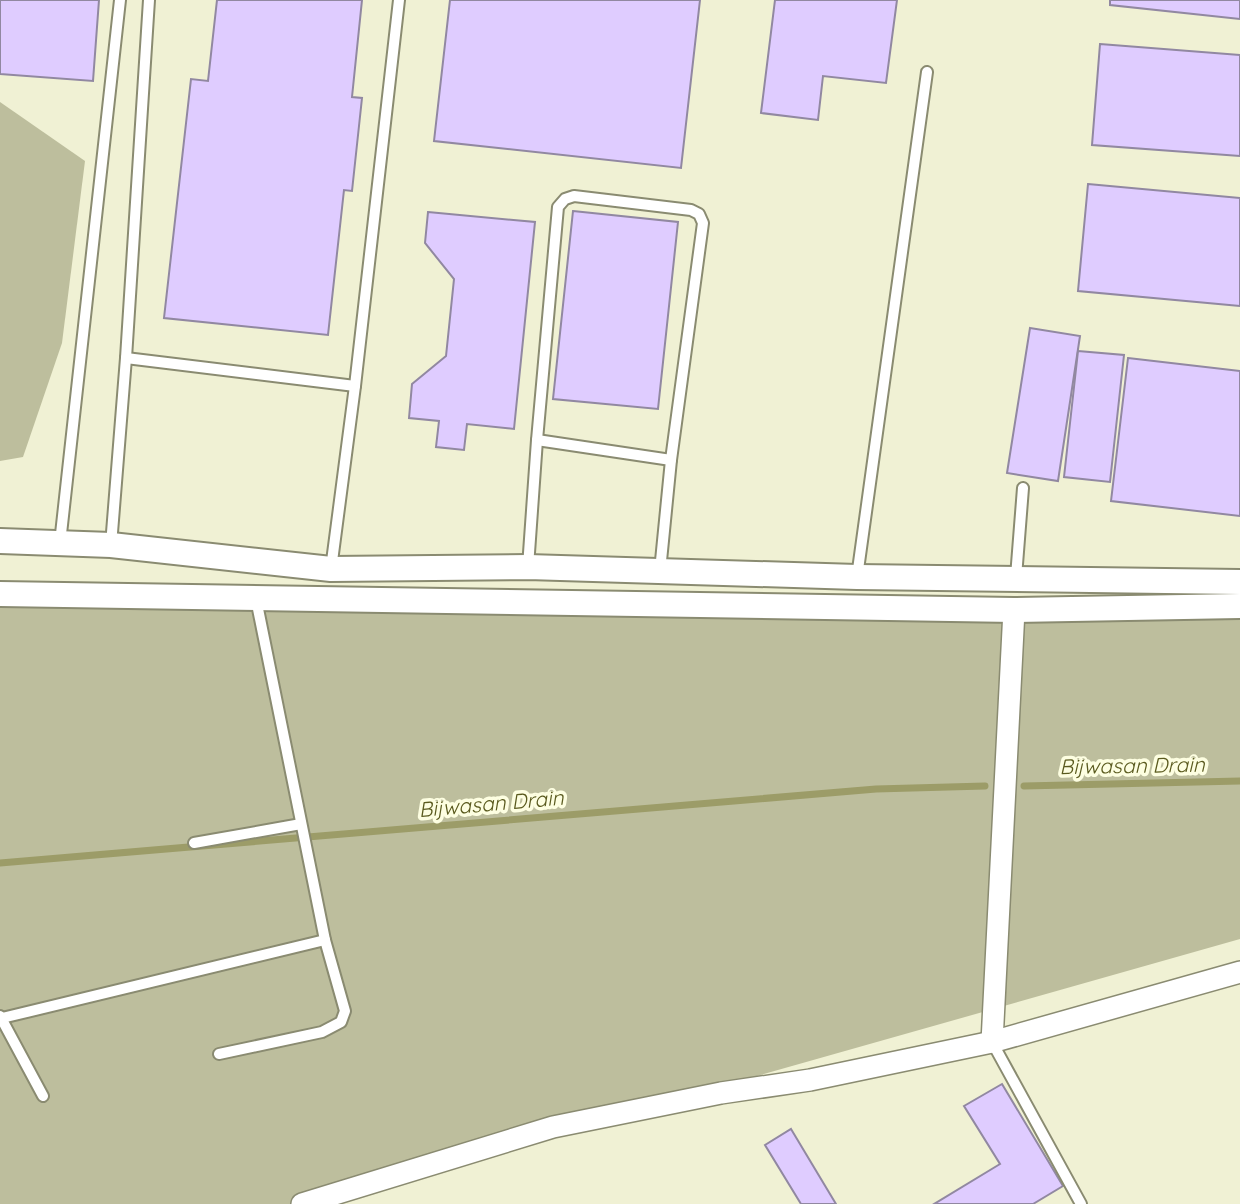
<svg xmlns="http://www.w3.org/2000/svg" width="1240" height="1204" font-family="Quicksand,sans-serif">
<rect width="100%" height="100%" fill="#f0f1d4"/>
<!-- green -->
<g fill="#bdbe9d">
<path d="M0 102 85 161 62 343 23 457 0 461Z"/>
<path d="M0 581 286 591 1240 610V939L306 1204H0Z"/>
</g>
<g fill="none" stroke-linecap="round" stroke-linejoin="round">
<!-- stream -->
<g stroke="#9c9c68" stroke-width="7">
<path d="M1024 786 1240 781"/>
<path d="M0 863 876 789 985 786"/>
</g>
</g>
<!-- building -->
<g fill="#dfccff" stroke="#9188a1" stroke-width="2">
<path d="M0 0H99L93 81 0 74Z"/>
<path d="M217 0H362L352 97 362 98 352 191 344 190 328 335 164 318 191 79 208 81Z"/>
<path d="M450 0H700L681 168 434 141Z"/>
<path d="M775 0H897L886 83 823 76 818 120 761 113Z"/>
<path d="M1110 0H1240V19L1110 5Z"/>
<path d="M1100 44 1240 55V156L1092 145Z"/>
<path d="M1088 184 1240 198V306L1078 291Z"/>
<path d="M573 211 678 222 658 409 553 399Z"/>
<path d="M428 212 535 222 514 429 467 424 464 450 436 447 439 421 409 418 412 384 446 356 454 279 425 243Z"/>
<path d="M1030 328 1080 336 1058 481 1007 473Z"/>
<path d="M1078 351 1124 355 1110 482 1064 477Z"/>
<path d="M1128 358 1240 371V516L1111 501Z"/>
<path d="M1002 1084 1063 1186 1033 1204H934L1000 1164 964 1106Z"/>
<path d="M791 1129 836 1204H801L765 1145Z"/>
</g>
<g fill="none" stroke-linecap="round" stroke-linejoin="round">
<!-- service casing -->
<g stroke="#8a8b71" stroke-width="14">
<g id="service">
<path d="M126 358 355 386"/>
<path d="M537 440 671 460"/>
<path d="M60 543 120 0"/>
<path d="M111 545 126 358 149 0"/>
<path d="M528 567 537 440 558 207 565 199 574 196 691 210 699 214 703 223 671 460 660 571"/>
<path d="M331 569 355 386 399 0"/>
<path d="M857 577 927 72"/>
<path d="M1016 577 1023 488"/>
<path d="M194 843 301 824"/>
<path d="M0 1016 43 1096"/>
<path d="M2 1018 325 940"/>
<path d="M992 1042 1081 1204"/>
<path d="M219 1054 322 1032 341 1022 345 1011 325 940 256 599"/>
</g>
</g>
<!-- minor casing -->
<g stroke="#8a8b71" stroke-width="24">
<g id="minor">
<path d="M992 1042 1014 610"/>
<path d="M302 1204 553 1127 721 1093 810 1080 992 1042 1240 972"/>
</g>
</g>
<!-- tertiary casing -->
<g stroke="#8a8b71" stroke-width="28">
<g id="tertiary">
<path d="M0 541 111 545 331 569 528 567 857 577 1240 582"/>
<path d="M0 594 1014 610 1240 606"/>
</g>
</g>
<!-- service -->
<use href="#service" stroke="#fff" stroke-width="10"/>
<!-- minor -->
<use href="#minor" stroke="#fff" stroke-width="21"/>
<!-- tertiary -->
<use href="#tertiary" stroke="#fff" stroke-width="24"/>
</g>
<g text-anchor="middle" stroke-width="7" stroke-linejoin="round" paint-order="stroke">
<!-- water labels -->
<g font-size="21" font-style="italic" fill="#5a5a1e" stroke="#fdfee1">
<text transform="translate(1132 766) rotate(-1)" y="7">Bijwasan Drain</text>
<text transform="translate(491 804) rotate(-5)" y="7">Bijwasan Drain</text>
</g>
</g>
</svg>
